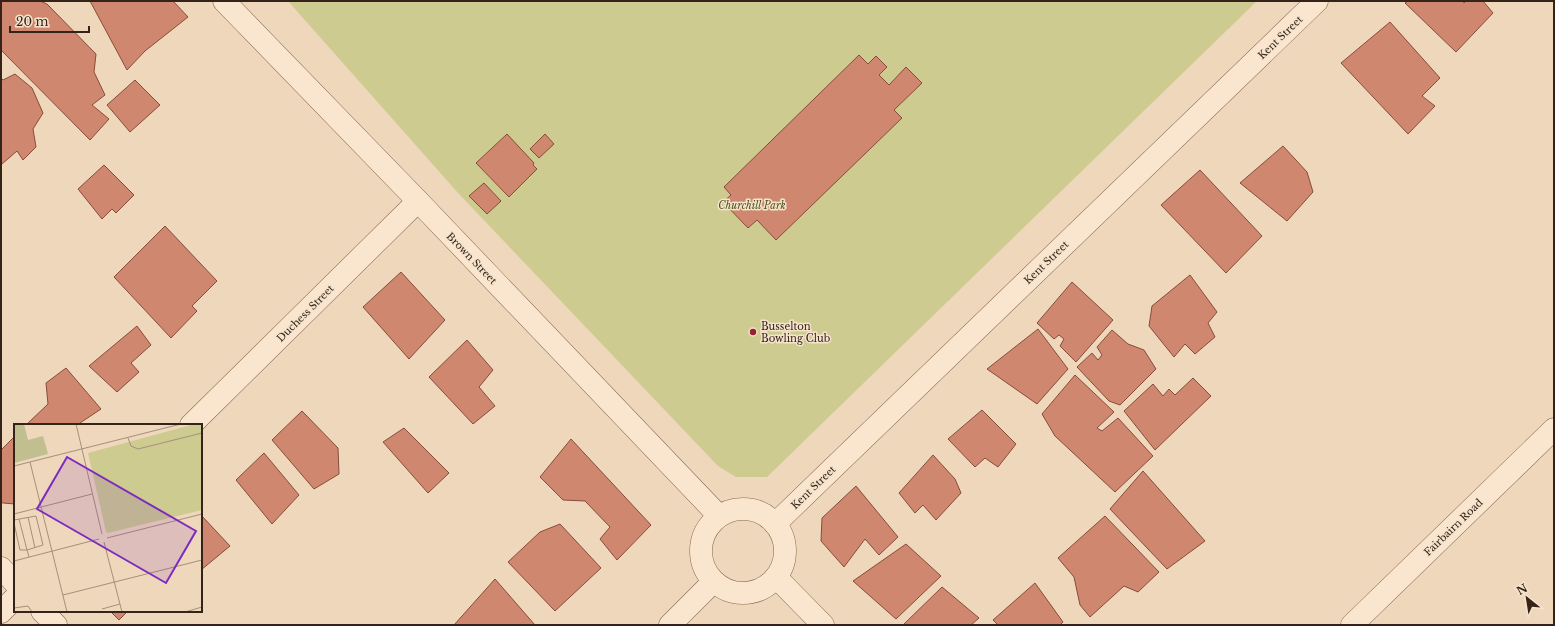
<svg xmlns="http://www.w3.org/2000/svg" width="1555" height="626" font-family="'Libre Baskerville',serif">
<rect width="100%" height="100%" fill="#efd7bb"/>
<!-- green -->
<path fill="#cdcb8f" d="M288 1H1257L767 477H736L718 466 459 194Z"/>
<!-- building -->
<g fill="#cf886f" stroke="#874c39">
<path d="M1 1H40L47 4 96 54 94 72 105 95 92 105 109 119 90 140 1 50Z"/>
<path d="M90 1H173L188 17 145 51 127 70Z"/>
<path d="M1408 1H1463L1464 3 1466 1H1483L1493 13 1456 52 1405 3Z"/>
<path d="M1390 22 1440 78 1422 96 1435 106 1408 134 1341 63Z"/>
<path d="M859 55 868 64 876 56 887 67 879 75 889 85 906 67 922 83 894 110 902 118 776 240 757 220 748 228 723 202 731 195 724 187Z"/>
<path d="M15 74 32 88 43 113 33 129 36 147 23 160 17 151 2 164 1 163V78L3 80Z"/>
<path d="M135 80 160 105 130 132 107 105Z"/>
<path d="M507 134 534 163 533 165 537 169 509 197 476 163Z"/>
<path d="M545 134 554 144 539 158 530 149Z"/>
<path d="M1283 146 1307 172 1313 192 1287 221 1240 183Z"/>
<path d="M104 165 134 195 116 213 112 209 102 219 78 189Z"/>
<path d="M1200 170 1262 236 1226 273 1161 205Z"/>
<path d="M484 183 501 201 487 214 469 196Z"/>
<path d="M165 226 217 281 192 306 197 311 171 338 114 277Z"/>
<path d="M401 272 445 320 409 359 363 307Z"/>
<path d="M1190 275 1217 312 1208 323 1215 337 1195 354 1185 344 1174 357 1149 326 1152 306Z"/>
<path d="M1072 282 1113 320 1076 362 1060 346 1064 339 1059 335 1054 339 1037 323Z"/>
<path d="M137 326 151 345 131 363 139 372 117 392 89 366Z"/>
<path d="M1038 329 1068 369 1037 404 987 369Z"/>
<path d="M1112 330 1128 344 1144 350 1156 369 1120 405 1109 401 1077 367 1092 353 1098 360 1102 355 1097 347Z"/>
<path d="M467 340 493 370 479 387 495 406 473 424 429 377Z"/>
<path d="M66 368 101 409 77 425H26L48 404 46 383Z"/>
<path d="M1075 375 1114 412 1097 428 1102 431 1118 418 1153 456 1115 492 1055 436 1042 414Z"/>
<path d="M1193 378 1211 396 1155 450 1124 411 1153 384 1163 396 1169 389 1175 395Z"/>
<path d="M982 410 1016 444 998 467 985 458 975 467 948 439Z"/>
<path d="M302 411 338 448 339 474 314 489 272 440Z"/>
<path d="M404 428 449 473 428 493 383 442Z"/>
<path d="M15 436V504L3 503 1 502V450Z"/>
<path d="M571 439 651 525 617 560 600 539 610 527 585 501 563 500 540 477Z"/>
<path d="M264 453 299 495 272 524 236 480Z"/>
<path d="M933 455 955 479 961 493 936 520 923 505 915 513 899 493Z"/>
<path d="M1143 471 1205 541 1167 569 1110 509Z"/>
<path d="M856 486 898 537 879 555 865 539 844 567 821 541 822 518Z"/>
<path d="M201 515 230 546 201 570Z"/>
<path d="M1105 516 1159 572 1138 592 1124 586 1090 617 1080 605 1074 577 1058 558Z"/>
<path d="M560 524 601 568 555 611 508 562 540 532Z"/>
<path d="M906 544 941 576 896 619 853 581Z"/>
<path d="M495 579 535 625H454Z"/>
<path d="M1035 583 1063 622 1060 625H998L993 620Z"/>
<path d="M942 587 979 618 971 625H903Z"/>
<path d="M110 611H128L119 620Z"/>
</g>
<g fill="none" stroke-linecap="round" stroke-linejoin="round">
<!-- minor casing -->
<g stroke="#876754" stroke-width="23">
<g id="minor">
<path d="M224 1 418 201 719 516"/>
<path d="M191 425 418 201"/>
<circle cx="743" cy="551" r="42"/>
<path d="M775 524 1317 1"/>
<path d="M1 568 15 583"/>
<path d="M776 577 823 625"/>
<path d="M42 611 56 625"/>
<path d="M1 612 15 598"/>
<path d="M670 625 713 582"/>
<path d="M1352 625 1554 429"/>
</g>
</g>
<!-- minor -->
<use href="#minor" stroke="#fae6ce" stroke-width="22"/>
</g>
<!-- markers -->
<circle fill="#982235" stroke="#f6e3cb" stroke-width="1.5" cx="753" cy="332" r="4"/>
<g text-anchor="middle" stroke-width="3" stroke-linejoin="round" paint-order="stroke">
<!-- street labels -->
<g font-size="10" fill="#35231a" stroke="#f6e3cb">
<text transform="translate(1280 37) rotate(-44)" y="4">Kent Street</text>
<text transform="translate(472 258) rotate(46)" y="4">Brown Street</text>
<text transform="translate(1046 262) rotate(-44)" y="4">Kent Street</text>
<text transform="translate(305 313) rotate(-45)" y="4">Duchess Street</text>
<text transform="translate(813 487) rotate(-44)" y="4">Kent Street</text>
<text transform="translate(1453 527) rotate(-44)" y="4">Fairbairn Road</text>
</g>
<!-- park labels -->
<g font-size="10" font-style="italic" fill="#4d5220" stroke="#f6e3cb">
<text x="752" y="209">Churchill Park</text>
</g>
<!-- poi labels -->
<g font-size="10" fill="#35231a" stroke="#f6e3cb" text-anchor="start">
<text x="761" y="330">Busselton<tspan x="761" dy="12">Bowling Club</tspan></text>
</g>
</g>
<!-- overview -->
<g transform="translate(14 424)">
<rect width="188" height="188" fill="#efd7bb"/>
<path d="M181 0H188V86L94 109 92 108 74 29Z" fill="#cdcb8f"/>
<path d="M0 0H10L14 16 29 12 34 30 0 39Z" fill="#c1bf8f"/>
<path fill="none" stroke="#a58f7b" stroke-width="1" d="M62 0 88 110M114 14 117 22 124 25 188 9M16 38 53 188M0 42 167 0M0 90 78 70M14 93 21 124M0 96 22 92 29 121 13 126 5 95M0 99 6 126H13L15 133M93 114 188 90M90 118 108 188M0 137 85 115M49 171 188 136M0 184 14 182 18 188M88 185 106 180M171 188 188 183"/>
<path fill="#7b2cbf" fill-opacity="0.15" stroke="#7b2cbf" stroke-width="2" d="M53 33 182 107 152 159 23 85Z"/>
<rect width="188" height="188" fill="none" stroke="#35231a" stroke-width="2"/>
</g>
<!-- border -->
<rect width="1555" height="626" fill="none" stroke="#35231a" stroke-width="4"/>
<!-- north arrow -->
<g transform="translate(1527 598) rotate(330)" stroke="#f6e3cb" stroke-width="3" paint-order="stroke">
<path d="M0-3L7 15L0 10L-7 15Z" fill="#35231a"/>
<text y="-6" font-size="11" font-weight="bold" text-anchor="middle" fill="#35231a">N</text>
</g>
<!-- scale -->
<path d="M10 26v6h79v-6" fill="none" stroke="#35231a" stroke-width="2"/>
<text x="16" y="26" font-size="12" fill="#35231a" stroke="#f6e3cb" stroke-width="3" paint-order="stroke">20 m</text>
</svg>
